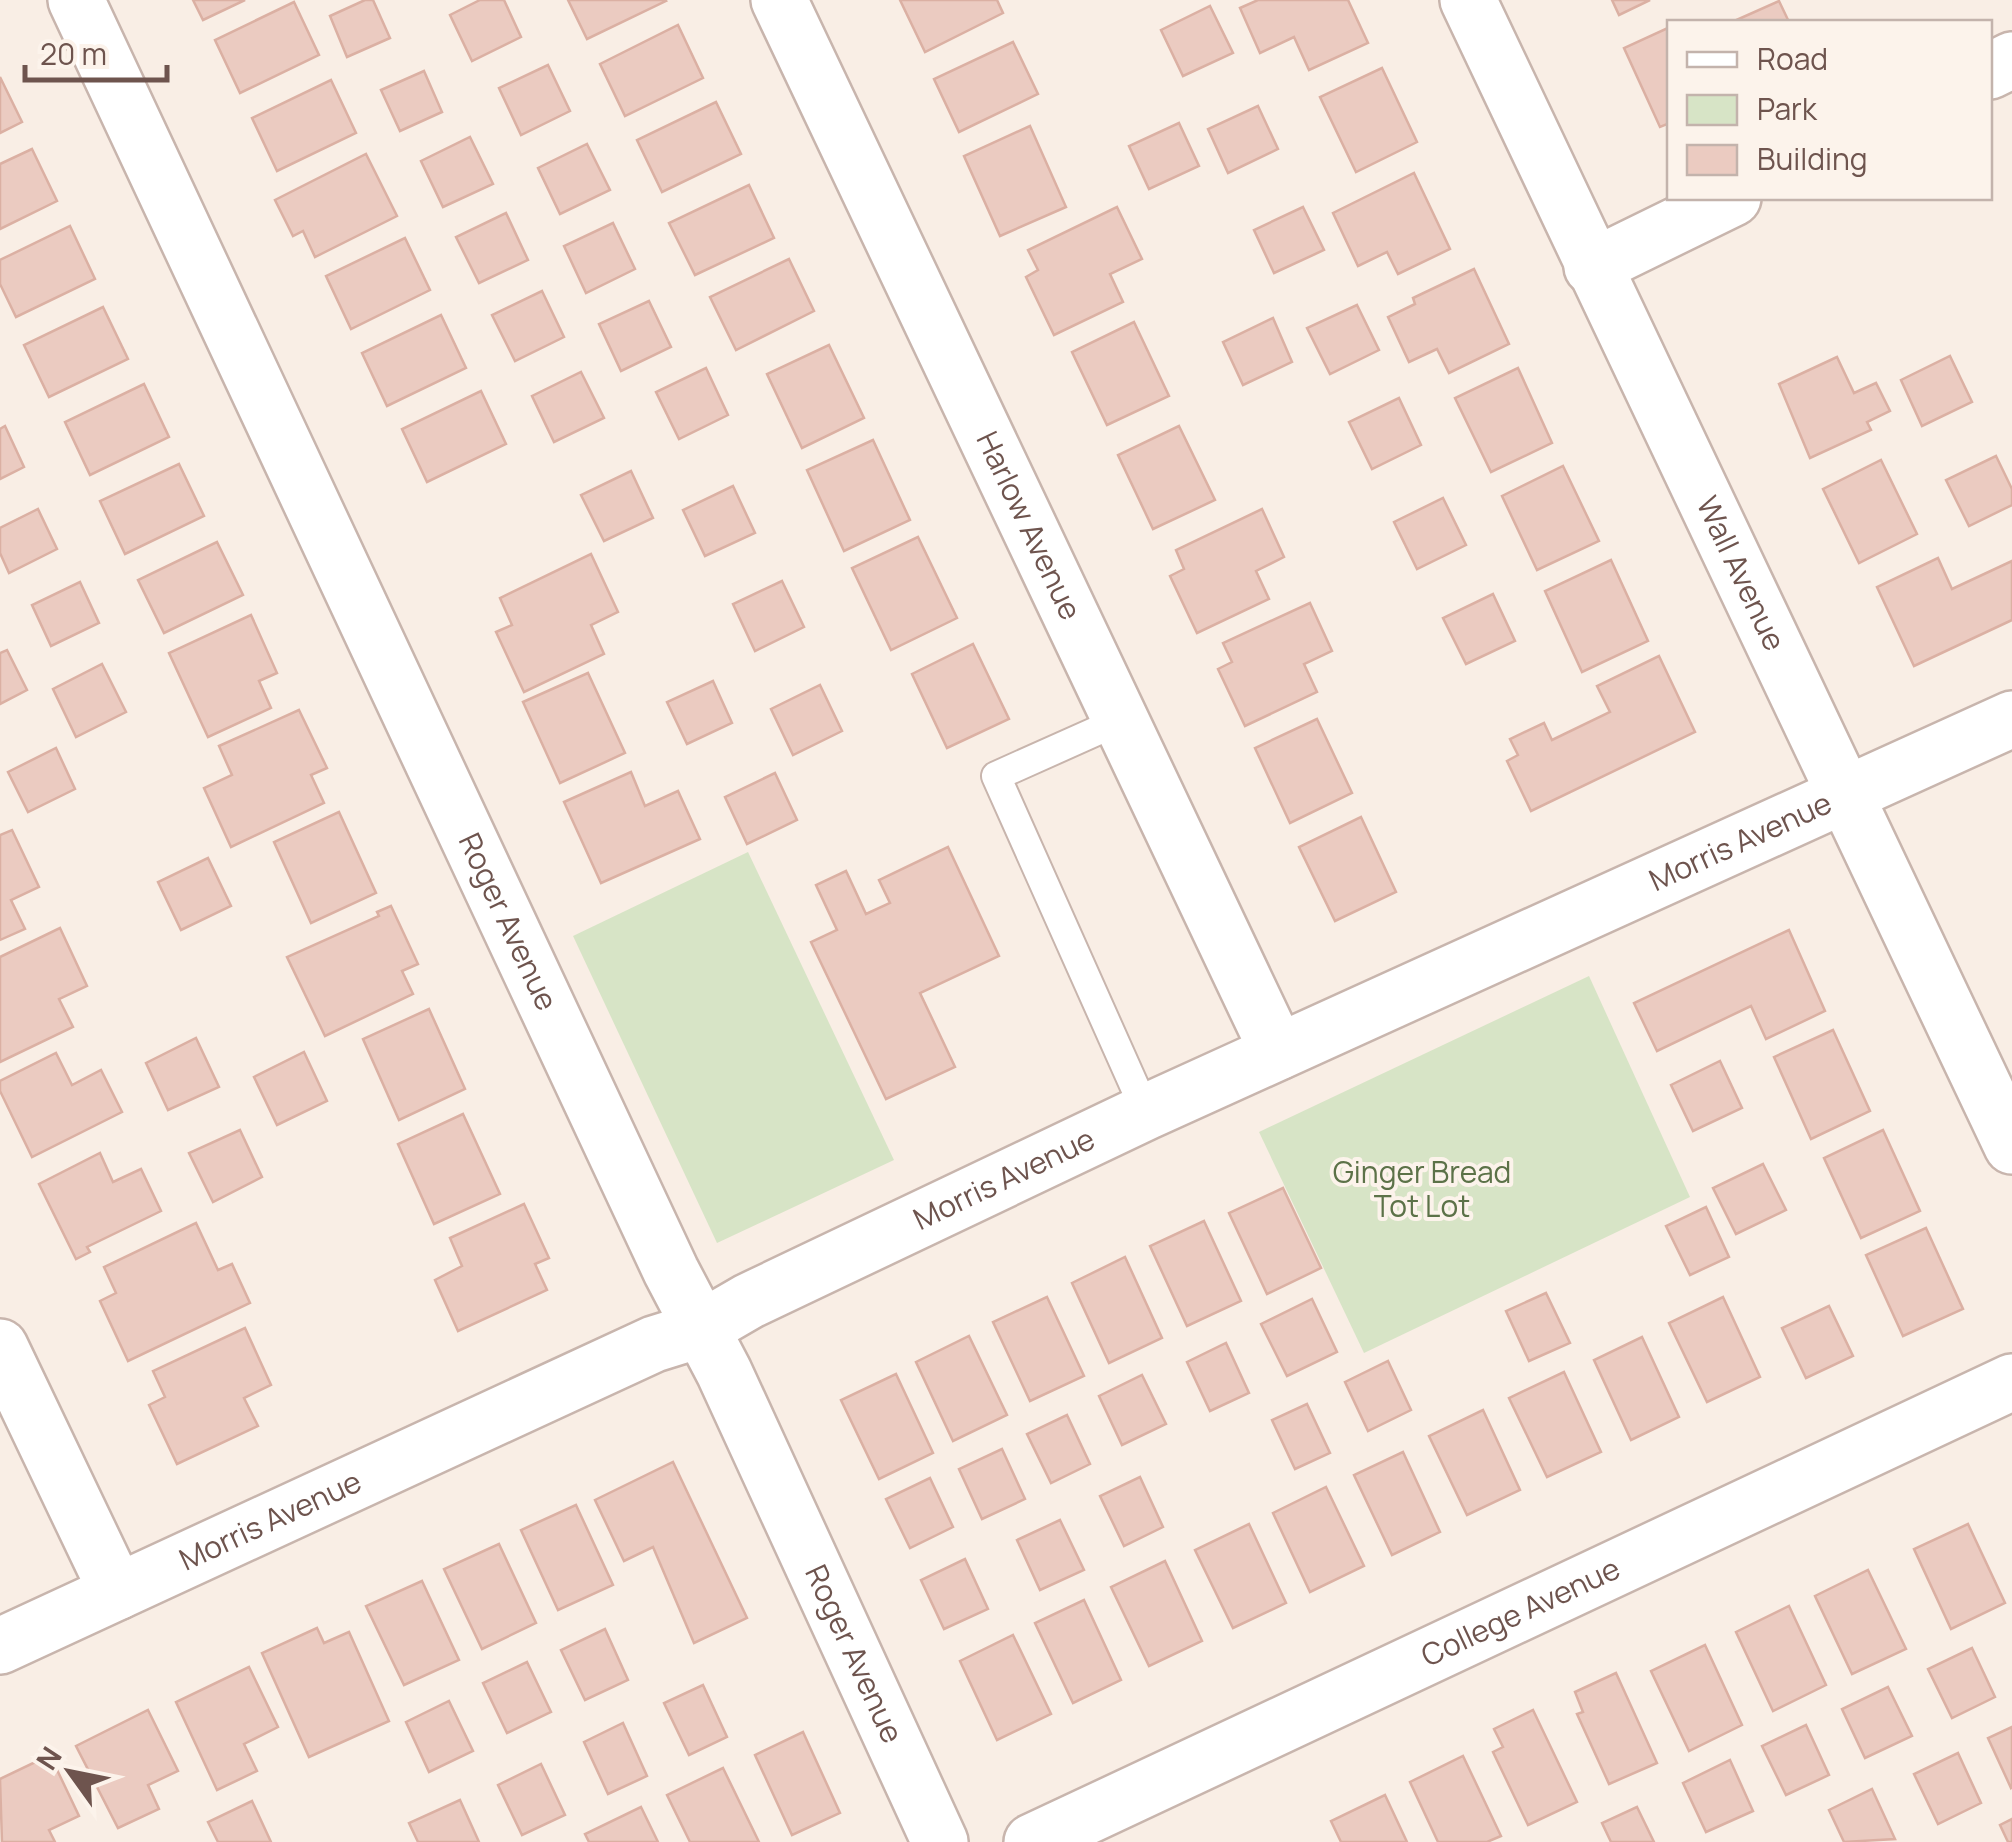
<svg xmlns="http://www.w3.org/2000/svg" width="2012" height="1842" font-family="Manrope,sans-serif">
<rect width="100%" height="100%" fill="#f9eee5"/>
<!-- green -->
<g fill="#d7e4c6">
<path d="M748 852 894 1160 717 1243 573 936Z"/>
<path d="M1589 976 1690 1197 1364 1353 1259 1132Z"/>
</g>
<!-- building -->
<g fill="#ebcbc1" stroke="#dbb0a3" stroke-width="2.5">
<path d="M193 0H245L203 20Z"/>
<path d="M365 0H373L390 38 347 57 330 16Z"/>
<path d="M480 0H504L521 37 472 61 450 15Z"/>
<path d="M568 0H665L666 1 587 39Z"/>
<path d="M900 0H997L1003 13 925 52Z"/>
<path d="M1258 0H1348L1368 43 1309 70 1294 37 1260 53 1240 8Z"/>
<path d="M1612 0H1650L1619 15Z"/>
<path d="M1779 1 1789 22H1732Z"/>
<path d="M294 2 319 55 240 93 215 40Z"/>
<path d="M1210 6 1233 53 1183 76 1161 30Z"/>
<path d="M678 25 703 78 625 116 600 64Z"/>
<path d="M1670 27V123L1660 127 1624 48Z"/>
<path d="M1013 42 1038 94 959 132 934 79Z"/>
<path d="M548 65 570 111 521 135 499 88Z"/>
<path d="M1382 68 1417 142 1356 172 1320 97Z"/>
<path d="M424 71 442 112 400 131 381 90Z"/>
<path d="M0 77 22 122 0 133Z"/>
<path d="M331 80 356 133 277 171 252 118Z"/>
<path d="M716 102 741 154 662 192 637 140Z"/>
<path d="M1258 106 1278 149 1228 173 1208 129Z"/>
<path d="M1179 123 1199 166 1149 189 1129 146Z"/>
<path d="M1030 126 1066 207 1000 236 964 156Z"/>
<path d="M470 137 493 184 443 207 421 161Z"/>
<path d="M587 144 610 190 560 214 538 168Z"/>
<path d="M32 149 57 201 0 229V164Z"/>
<path d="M366 154 397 216 315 257 303 231 293 236 275 200Z"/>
<path d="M1414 173 1450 249 1398 274 1387 252 1358 266 1333 213Z"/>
<path d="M749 185 774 238 695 275 669 223Z"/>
<path d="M1117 207 1142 259 1110 274 1123 302 1054 335 1026 277 1038 270 1028 250Z"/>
<path d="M1303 207 1324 250 1274 273 1254 230Z"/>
<path d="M506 213 528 260 479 283 456 237Z"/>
<path d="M613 223 635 269 586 293 564 246Z"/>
<path d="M70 226 95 279 16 317 0 284V260Z"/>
<path d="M405 238 430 290 351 329 326 276Z"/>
<path d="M789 259 814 311 736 350 710 297Z"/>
<path d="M1474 269 1509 344 1449 373 1437 349 1409 362 1388 317 1415 304 1413 298Z"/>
<path d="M542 291 564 337 515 361 492 315Z"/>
<path d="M649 301 671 347 621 371 599 324Z"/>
<path d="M1357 305 1379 350 1330 374 1307 328Z"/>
<path d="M103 307 128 359 49 397 24 345Z"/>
<path d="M441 315 466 368 387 406 362 353Z"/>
<path d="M1273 318 1292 362 1243 385 1223 342Z"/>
<path d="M1134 322 1169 396 1107 425 1072 352Z"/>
<path d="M829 345 864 418 802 448 767 374Z"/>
<path d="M1950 356 1972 402 1922 426 1901 380Z"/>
<path d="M1837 357 1854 393 1876 383 1890 411 1867 422 1871 430 1810 458 1779 384Z"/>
<path d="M706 368 728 415 679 439 656 392Z"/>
<path d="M1518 368 1552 443 1491 472 1455 398Z"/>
<path d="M581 372 604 418 554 442 532 396Z"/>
<path d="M144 384 169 437 90 475 65 422Z"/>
<path d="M481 391 506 444 427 482 402 429Z"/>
<path d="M1399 398 1421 445 1372 469 1349 422Z"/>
<path d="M5 426 24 467 0 479V429Z"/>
<path d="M1179 426 1215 500 1153 529 1118 455Z"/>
<path d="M873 440 910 520 844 551 807 470Z"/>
<path d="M1996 456 2012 489V505L1969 526 1946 480Z"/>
<path d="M1881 460 1917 534 1859 563 1823 489Z"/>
<path d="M179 464 204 516 125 554 100 501Z"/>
<path d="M1563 466 1599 541 1537 570 1502 496Z"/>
<path d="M631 471 653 518 604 541 581 495Z"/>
<path d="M733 486 755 533 705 556 683 510Z"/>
<path d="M1443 498 1466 545 1417 569 1394 522Z"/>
<path d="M38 509 57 549 9 573 0 553V528Z"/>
<path d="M1262 509 1284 557 1256 571 1269 599 1197 633 1170 576 1184 569 1176 550Z"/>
<path d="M918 537 957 618 891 650 852 568Z"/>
<path d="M217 542 243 595 164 633 138 580Z"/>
<path d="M591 554 618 612 591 625 604 654 524 692 496 632 512 625 500 598Z"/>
<path d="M1938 558 1952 589 2012 561V620L1914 666 1877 587Z"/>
<path d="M1611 560 1648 641 1582 672 1545 591Z"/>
<path d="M782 581 804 627 755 651 733 604Z"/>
<path d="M80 582 99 623 51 646 32 605Z"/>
<path d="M1493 594 1515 641 1466 664 1443 618Z"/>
<path d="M1310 603 1332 651 1304 664 1317 692 1245 726 1218 669 1232 662 1223 643Z"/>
<path d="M251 615 277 673 259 681 271 708 208 737 169 653Z"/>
<path d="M973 644 1009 719 947 748 912 674Z"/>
<path d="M7 650 27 690 0 704V653Z"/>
<path d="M1659 656 1695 732 1531 811 1507 761 1518 755 1510 739 1544 723 1552 740 1610 712 1597 686Z"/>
<path d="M102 664 126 712 76 737 53 689Z"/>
<path d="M588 673 625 753 560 783 523 702Z"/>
<path d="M713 681 732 723 687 744 667 702Z"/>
<path d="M820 685 842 731 793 755 771 709Z"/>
<path d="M299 710 327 768 311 775 324 803 231 847 204 788 232 775 219 746Z"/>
<path d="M1317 719 1352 793 1290 823 1255 748Z"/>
<path d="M56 748 75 789 28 812 8 772Z"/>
<path d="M631 772 645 806 678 791 700 839 601 883 564 802Z"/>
<path d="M775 773 797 820 747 844 725 797Z"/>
<path d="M339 812 376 893 311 923 274 842Z"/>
<path d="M1361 817 1396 892 1335 921 1299 847Z"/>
<path d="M12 830 39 887 11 900 25 929 0 940V835Z"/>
<path d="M948 847 999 956 920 993 955 1067 886 1099 811 942 837 930 816 885 846 871 866 914 890 903 879 880Z"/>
<path d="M208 858 231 906 181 930 158 882Z"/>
<path d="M391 906 418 964 402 971 413 994 325 1036 287 957 379 916 377 912Z"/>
<path d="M60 928 87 986 59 999 73 1027 0 1062V957Z"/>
<path d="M1789 930 1825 1011 1766 1039 1751 1006 1657 1051 1634 1003Z"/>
<path d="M429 1009 465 1089 399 1120 363 1039Z"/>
<path d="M1833 1030 1870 1111 1811 1139 1774 1057Z"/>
<path d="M196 1038 219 1087 168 1110 146 1063Z"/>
<path d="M304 1052 327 1101 277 1125 254 1077Z"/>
<path d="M56 1053 72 1085 101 1070 122 1112 32 1157 0 1091V1081Z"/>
<path d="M1720 1061 1742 1108 1693 1131 1671 1085Z"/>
<path d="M463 1114 500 1194 434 1224 398 1144Z"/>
<path d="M240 1130 262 1177 213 1202 189 1153Z"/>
<path d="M1883 1130 1920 1211 1861 1238 1824 1158Z"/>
<path d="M100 1153 113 1182 141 1169 161 1211 87 1247 90 1252 76 1259 39 1184Z"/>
<path d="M1763 1164 1786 1210 1736 1234 1713 1188Z"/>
<path d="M1283 1188 1321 1268 1267 1294 1229 1213Z"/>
<path d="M524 1204 549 1258 535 1264 547 1290 458 1331 435 1280 462 1266 450 1238Z"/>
<path d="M1706 1207 1729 1257 1690 1275 1666 1226Z"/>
<path d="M1204 1221 1241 1301 1187 1326 1150 1246Z"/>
<path d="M196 1223 218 1270 232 1264 250 1303 128 1361 100 1301 116 1293 104 1267Z"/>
<path d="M1926 1228 1963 1309 1903 1336 1866 1255Z"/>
<path d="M1125 1257 1162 1338 1109 1363 1072 1283Z"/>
<path d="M1546 1293 1570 1343 1529 1361 1506 1311Z"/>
<path d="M1047 1297 1084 1376 1030 1401 993 1322Z"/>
<path d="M1723 1297 1760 1377 1707 1402 1669 1323Z"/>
<path d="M1312 1299 1337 1352 1287 1376 1261 1324Z"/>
<path d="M1829 1306 1853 1356 1806 1378 1782 1328Z"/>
<path d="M245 1328 271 1385 244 1398 258 1426 177 1464 149 1405 165 1397 153 1371Z"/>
<path d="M969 1336 1007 1415 953 1441 916 1362Z"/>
<path d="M1642 1337 1679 1417 1631 1440 1594 1360Z"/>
<path d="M1226 1343 1249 1393 1210 1411 1187 1362Z"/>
<path d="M1388 1361 1411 1410 1368 1431 1345 1382Z"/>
<path d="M1564 1372 1601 1452 1547 1477 1509 1398Z"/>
<path d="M896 1374 933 1453 879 1479 841 1400Z"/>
<path d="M1142 1375 1166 1424 1122 1445 1099 1396Z"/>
<path d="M1307 1404 1330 1453 1295 1469 1272 1420Z"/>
<path d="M1483 1410 1520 1490 1467 1515 1429 1436Z"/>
<path d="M1067 1415 1090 1464 1051 1483 1027 1434Z"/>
<path d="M1002 1449 1025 1499 982 1519 959 1469Z"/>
<path d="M1403 1452 1440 1532 1392 1555 1354 1475Z"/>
<path d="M673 1462 747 1618 694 1643 653 1547 624 1561 595 1500Z"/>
<path d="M1140 1477 1163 1527 1124 1546 1100 1496Z"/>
<path d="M930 1478 953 1527 910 1548 886 1499Z"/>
<path d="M1326 1487 1364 1566 1310 1592 1273 1513Z"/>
<path d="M576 1505 613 1585 558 1610 521 1530Z"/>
<path d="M1060 1520 1084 1570 1040 1590 1017 1540Z"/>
<path d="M1249 1524 1286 1603 1233 1628 1195 1550Z"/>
<path d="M1968 1524 2005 1603 1951 1629 1914 1549Z"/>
<path d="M499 1544 536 1623 482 1649 444 1569Z"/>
<path d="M965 1559 988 1609 944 1629 921 1580Z"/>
<path d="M1165 1561 1202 1641 1149 1666 1111 1587Z"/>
<path d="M1868 1570 1906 1649 1852 1674 1815 1596Z"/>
<path d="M422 1581 459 1660 404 1685 366 1606Z"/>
<path d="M1084 1600 1121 1680 1073 1703 1035 1623Z"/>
<path d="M1789 1606 1826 1685 1773 1711 1736 1632Z"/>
<path d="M317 1628 324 1643 349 1632 389 1721 309 1757 262 1653Z"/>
<path d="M605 1629 628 1680 585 1700 561 1650Z"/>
<path d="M1013 1635 1051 1714 997 1740 960 1661Z"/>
<path d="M1705 1645 1742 1725 1689 1751 1651 1671Z"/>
<path d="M1972 1648 1995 1697 1952 1718 1928 1669Z"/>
<path d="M527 1662 551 1712 507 1733 483 1683Z"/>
<path d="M249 1667 278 1727 244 1744 257 1771 217 1790 176 1702Z"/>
<path d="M1616 1673 1657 1763 1609 1784 1577 1714 1583 1712 1575 1692Z"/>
<path d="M703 1685 727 1737 689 1755 664 1703Z"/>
<path d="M1888 1687 1912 1736 1865 1758 1842 1709Z"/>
<path d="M449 1701 473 1751 429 1772 406 1722Z"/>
<path d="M148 1710 178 1771 148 1785 159 1809 118 1828 76 1746Z"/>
<path d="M1533 1710 1577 1802 1528 1825 1493 1752 1503 1747 1494 1729Z"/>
<path d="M623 1723 647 1776 608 1794 584 1742Z"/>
<path d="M1806 1725 1829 1775 1786 1795 1762 1746Z"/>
<path d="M2012 1727V1787L2011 1788 1988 1738Z"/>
<path d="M803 1732 840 1813 792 1835 755 1755Z"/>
<path d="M1958 1753 1981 1803 1938 1824 1914 1774Z"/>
<path d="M50 1755 79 1816 49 1830 55 1842H2L0 1779Z"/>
<path d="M1463 1756 1501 1836 1487 1842H1438L1410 1782Z"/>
<path d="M1730 1760 1753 1811 1706 1832 1683 1783Z"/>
<path d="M541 1764 565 1815 522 1835 498 1785Z"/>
<path d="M723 1768 759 1842H690L667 1795Z"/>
<path d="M1872 1789 1895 1839 1844 1842 1829 1810Z"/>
<path d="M1385 1795 1407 1842H1341L1331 1821Z"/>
<path d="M460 1800 479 1842H418L409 1823Z"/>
<path d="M252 1801 271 1842H218L208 1822Z"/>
<path d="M641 1807 658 1842H589L585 1834Z"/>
<path d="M1637 1807 1654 1842H1611L1602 1823Z"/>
<path d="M2012 1819V1842H2008L2000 1825Z"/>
</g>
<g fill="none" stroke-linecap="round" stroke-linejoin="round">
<!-- lane casing -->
<g stroke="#c8b5ad" stroke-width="32">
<path id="lane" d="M1119 721 996 776 1146 1112"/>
</g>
<!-- street casing -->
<g stroke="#c8b5ad" stroke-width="60">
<g id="street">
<path id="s1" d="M76 0 671 1271 724 1372 940 1842"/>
<path id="s2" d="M779 0 1278 1052"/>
<path id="s3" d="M1468 0 2012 1146"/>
<path d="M1990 71 2012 60"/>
<path d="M1592 267 1733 198"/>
<path d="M0 1347 117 1592"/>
<path id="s4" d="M0 1646 654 1344 699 1330 749 1301 1146 1112 2012 719"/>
<path id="s5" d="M1032 1842 2012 1382"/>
</g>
</g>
<!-- lane -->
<use href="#lane" stroke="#fff" stroke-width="28"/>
<!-- street -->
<use href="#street" stroke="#fff" stroke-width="55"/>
</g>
<g text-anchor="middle" stroke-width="8" stroke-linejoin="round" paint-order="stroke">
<!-- street labels -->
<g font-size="30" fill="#6e544e" stroke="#fcf3eb">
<text dy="10" stroke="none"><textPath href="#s2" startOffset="582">Harlow Avenue</textPath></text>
<text dy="10" stroke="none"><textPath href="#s3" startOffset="635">Wall Avenue</textPath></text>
<text dy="10" stroke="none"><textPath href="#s4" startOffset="1918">Morris Avenue</textPath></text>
<text dy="10" stroke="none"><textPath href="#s1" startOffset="1018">Roger Avenue</textPath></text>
<text dy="10" stroke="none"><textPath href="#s4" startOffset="1108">Morris Avenue</textPath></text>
<text dy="10" stroke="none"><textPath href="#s4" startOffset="298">Morris Avenue</textPath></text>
<text dy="10" stroke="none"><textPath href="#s5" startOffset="540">College Avenue</textPath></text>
<text dy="10" stroke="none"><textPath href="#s1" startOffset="1828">Roger Avenue</textPath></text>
</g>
<!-- park labels -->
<g font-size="30" fill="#5c7248" stroke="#fcf3eb">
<text x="1422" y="1183">Ginger Bread<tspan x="1422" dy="34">Tot Lot</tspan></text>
</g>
</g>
<!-- legend -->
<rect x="1667" y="20" width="325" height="180" fill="#fcf3eb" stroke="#c3b3ac" stroke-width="2.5"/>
<rect x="1687" y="52" width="50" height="15" fill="#ffffff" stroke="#c3b3ac" stroke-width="2.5"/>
<text x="1757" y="70" font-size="30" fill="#6e544e">Road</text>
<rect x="1687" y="95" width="50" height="30" fill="#d7e4c6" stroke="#c3b3ac" stroke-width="2.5"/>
<text x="1757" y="120" font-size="30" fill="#6e544e">Park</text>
<rect x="1687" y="145" width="50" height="30" fill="#ebcbc1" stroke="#c3b3ac" stroke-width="2.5"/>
<text x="1757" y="170" font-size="30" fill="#6e544e">Building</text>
<!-- north arrow -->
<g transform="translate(70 1772) rotate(303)" stroke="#fcf3eb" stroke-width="8" paint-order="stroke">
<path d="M0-8L18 38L0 25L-18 38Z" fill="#6e544e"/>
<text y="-15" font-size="28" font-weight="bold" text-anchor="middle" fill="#6e544e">N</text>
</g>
<!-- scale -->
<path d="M25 65v15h142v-15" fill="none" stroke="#6e544e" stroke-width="5"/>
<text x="40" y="65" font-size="30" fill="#6e544e" stroke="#fcf3eb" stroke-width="8" paint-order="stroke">20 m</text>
</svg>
